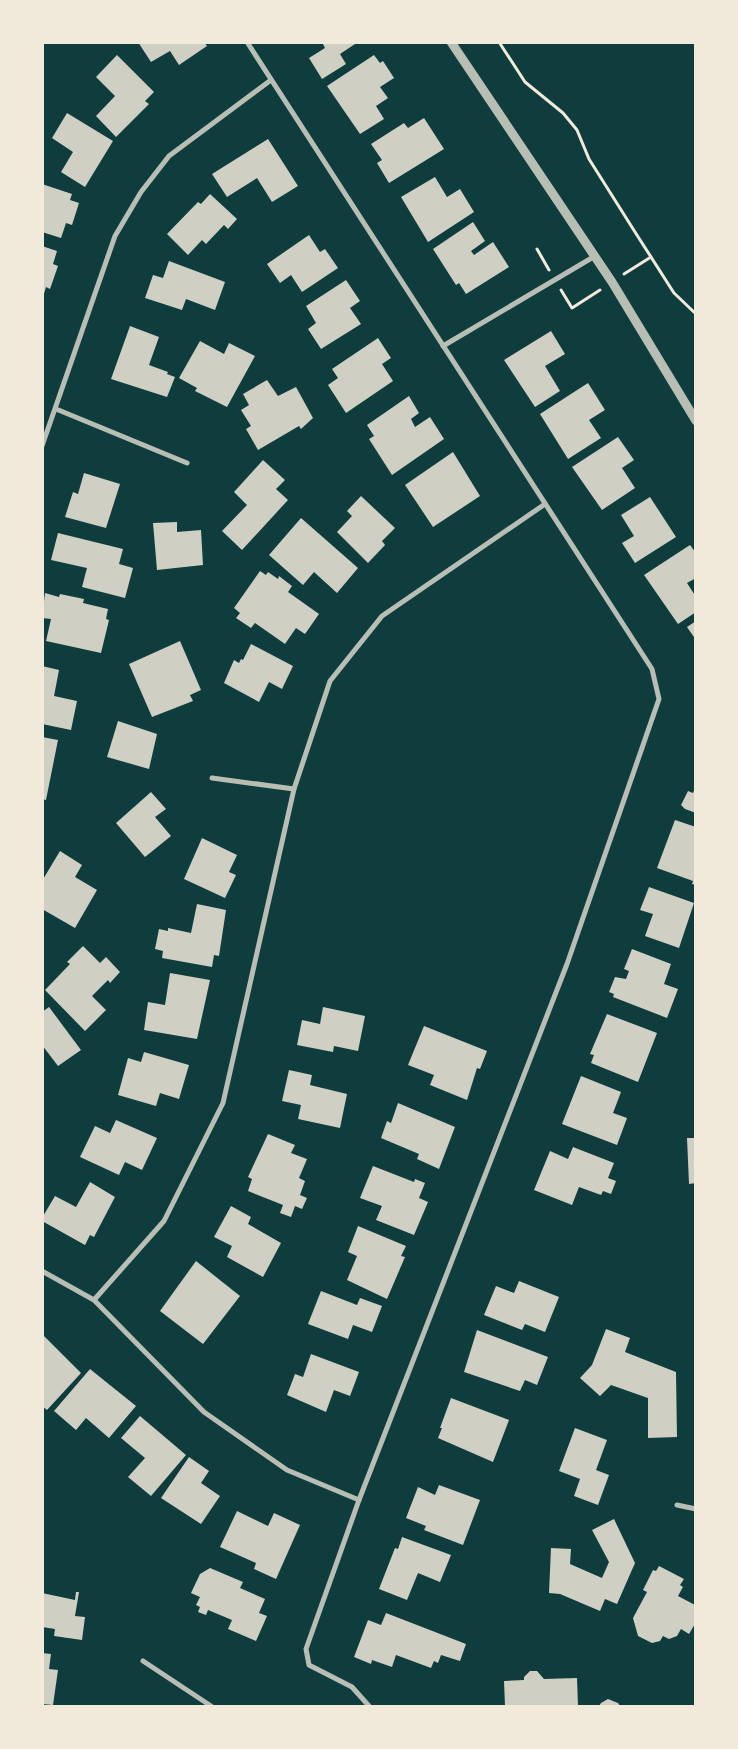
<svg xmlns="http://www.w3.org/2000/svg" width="738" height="1749" font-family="Signika,sans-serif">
<rect width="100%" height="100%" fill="#0f3d3e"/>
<!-- building -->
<g fill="#cfcfc3">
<path d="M138 42H204L207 46 179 65 170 51 151 62Z"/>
<path d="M322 42H358L340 54 346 64 322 79 309 58 325 48Z"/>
<path d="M117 55 154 92 145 101 149 104 116 137 96 116 115 96 96 77Z"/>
<path d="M374 55 380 63 383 61 394 78 380 87 388 98 376 106 384 119 360 134 327 86Z"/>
<path d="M67 113 113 141 85 187 61 172 73 152 52 138Z"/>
<path d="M424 118 444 149 389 183 377 163 382 160 371 144 404 123 408 128Z"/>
<path d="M268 139 298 186 272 202 257 178 227 197 212 174Z"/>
<path d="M435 177 447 197 460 189 474 212 428 242 401 197Z"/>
<path d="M42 184 72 194 70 200 79 203 72 225 66 223 61 238 42 232Z"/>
<path d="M210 194 237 219 228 229 224 225 206 244 202 240 188 255 167 234 198 202 201 204Z"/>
<path d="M473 222 485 241 471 251 474 255 493 242 509 267 466 294 459 283 456 285 433 249Z"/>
<path d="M309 235 320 252 325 249 338 268 302 292 291 275 280 283 267 264Z"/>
<path d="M42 246 57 251 53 264 58 266 50 289 46 287 43 297Z"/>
<path d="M169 261 225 282 215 310 186 299 182 310 145 298 153 275 163 278Z"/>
<path d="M346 280 360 301 350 308 361 324 321 349 308 329 316 323 306 306Z"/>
<path d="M130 326 159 337 149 365 168 372 167 374 175 377 167 397 111 379Z"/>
<path d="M551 331 565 354 545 366 560 391 535 407 504 360Z"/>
<path d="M378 338 391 358 382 364 393 381 346 413 328 385 338 378 332 369Z"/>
<path d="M200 341 224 354 229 343 255 356 227 407 195 391 197 388 179 378Z"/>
<path d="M267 380 278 396 296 387 313 418 301 429 299 426 258 450 246 429 251 426 241 410 249 405 243 394Z"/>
<path d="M588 383 605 410 589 420 601 438 568 459 540 414Z"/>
<path d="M409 396 419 413 411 419 415 427 430 417 444 439 392 475 369 439 374 436 367 425Z"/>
<path d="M618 437 634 460 622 468 635 488 602 510 572 467Z"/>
<path d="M453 452 480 496 433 527 405 485Z"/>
<path d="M263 460 285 480 276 489 288 500 242 550 222 531 247 505 234 492Z"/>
<path d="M84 473 120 484 106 528 65 517 73 492 78 494Z"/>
<path d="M361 496 395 528 382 541 385 545 368 563 337 532 352 516 347 511Z"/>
<path d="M650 497 676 537 635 563 622 543 634 536 621 515Z"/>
<path d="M301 518 358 568 337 593 314 572 303 585 269 555Z"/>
<path d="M177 522V532L201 530 203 565 157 570 153 523Z"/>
<path d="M58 533 123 549 119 564 133 568 125 598 82 587 87 568 51 560Z"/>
<path d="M690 545 696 553V578L687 583 696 597V612L678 624 644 575Z"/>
<path d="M260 571 266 575 268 572 278 579 279 576 292 586 288 592 319 614 305 634 296 628 285 644 255 623 251 628 236 618 240 613 234 608Z"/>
<path d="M45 593 59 597 60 594 84 599 83 603 108 609 106 619 109 620 101 653 46 641 51 619 42 618Z"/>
<path d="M696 621V640L687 627Z"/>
<path d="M180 641 201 690 190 695 193 701 152 717 129 664Z"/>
<path d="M251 644 293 666 282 689 269 682 259 702 224 683 234 660 239 663 241 659 243 660Z"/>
<path d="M42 666 59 670 54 696 77 701 71 730 42 724Z"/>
<path d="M118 721 157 734 149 769 107 757Z"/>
<path d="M42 737 58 740 46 800 42 799Z"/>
<path d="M696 786V813L685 809 681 805 688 791 693 793Z"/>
<path d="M151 792 166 809 155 817 171 836 145 857 116 823Z"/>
<path d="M675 820 696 827V885L692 884 693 881 657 868Z"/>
<path d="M202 838 237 855 229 872 236 875 225 898 184 879Z"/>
<path d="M60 851 82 865 75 877 97 890 75 928 42 909V881Z"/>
<path d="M649 887 694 903 679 948 645 936 653 914 640 910Z"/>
<path d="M197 904 226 910 219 956 214 955 212 967 162 958 163 951 155 949 159 929 168 931V928L191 933Z"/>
<path d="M83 946 100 963 106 957 120 972 110 983 108 980 92 996 106 1010 85 1031 45 990 70 964 67 962Z"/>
<path d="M632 949 671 964 664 984 678 989 667 1018 613 997 614 994 609 992 615 977 626 979 629 971 624 969Z"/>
<path d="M170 973 210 980 197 1039 144 1030 148 1002 165 1005Z"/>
<path d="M49 1007 81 1050 58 1066 42 1045V1012Z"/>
<path d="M323 1007 365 1016 358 1051 334 1046 333 1052 297 1045 302 1020 320 1024Z"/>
<path d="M607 1014 657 1033 638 1082 591 1063 594 1055 590 1054Z"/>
<path d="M424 1026 487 1051 480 1069 477 1068 467 1100 430 1085 434 1075 408 1065Z"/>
<path d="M144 1052 189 1065 179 1099 160 1093 156 1106 118 1095 128 1058 141 1062Z"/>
<path d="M289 1070 312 1075 310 1085 347 1094 340 1128 298 1119 301 1105 282 1101Z"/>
<path d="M581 1076 621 1092 613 1113 627 1118 617 1145 562 1124Z"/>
<path d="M398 1103 455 1127 439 1169 417 1159 419 1154 381 1138 387 1121 391 1123Z"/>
<path d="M116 1120 157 1138 142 1170 125 1162 119 1175 80 1157 95 1126 110 1133Z"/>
<path d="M268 1134 295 1145 291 1153 307 1159 299 1178 305 1181 300 1195 307 1198 302 1209 295 1206 291 1217 280 1213 283 1205 248 1191 252 1179 248 1177Z"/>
<path d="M687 1138H696V1183L689 1184Z"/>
<path d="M573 1147 614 1163 608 1178 616 1181 611 1194 603 1191 601 1195 579 1187 572 1205 534 1190 550 1151 568 1159Z"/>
<path d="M373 1166 414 1182 415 1179 425 1183 419 1198 428 1202 414 1235 376 1220 382 1206 360 1198Z"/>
<path d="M90 1182 115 1197 94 1237 90 1235 85 1245 42 1221V1218L55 1196 76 1207Z"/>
<path d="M231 1206 251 1217 248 1224 281 1243 263 1277 227 1257 232 1246 214 1237Z"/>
<path d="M358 1226 406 1246 401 1256 405 1257 387 1299 347 1280 357 1256 348 1252Z"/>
<path d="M196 1261 240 1296 203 1344 160 1311Z"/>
<path d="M519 1281 559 1297 545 1332 525 1324 522 1330 484 1315 496 1286 514 1293Z"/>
<path d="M321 1291 357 1305 360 1298 382 1306 372 1332 353 1325 348 1339 308 1324Z"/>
<path d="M606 1329 630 1338 625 1352 676 1372 677 1437 648 1438V1398L611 1385 600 1396 580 1378 592 1365Z"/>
<path d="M477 1330 548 1357 537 1385 525 1380 520 1391 464 1372Z"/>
<path d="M42 1334 81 1373 47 1410 42 1406Z"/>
<path d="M311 1354 359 1372 350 1396 334 1390 326 1412 287 1395 295 1374 303 1377Z"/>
<path d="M90 1369 136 1406 109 1438 86 1418 76 1430 54 1411Z"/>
<path d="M451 1398 509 1420 493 1462 438 1438 442 1428H440Z"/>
<path d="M140 1416 186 1455 151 1496 128 1477 145 1458 121 1438Z"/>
<path d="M575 1428 607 1440 596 1470 609 1475 598 1505 574 1496 580 1479 559 1471Z"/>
<path d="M189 1457 209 1471 201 1483 220 1496 201 1524 161 1498Z"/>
<path d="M439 1485 480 1500 463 1545 424 1530 426 1526 406 1518 418 1487 435 1495Z"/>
<path d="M237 1511 268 1526 274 1513 300 1525 276 1579 254 1569 256 1563 220 1547Z"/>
<path d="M614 1519 635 1563 617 1604 605 1599 600 1611 560 1594 549 1593 551 1548 571 1549 570 1564 602 1578 609 1562 592 1530Z"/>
<path d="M402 1537 451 1555 440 1582 418 1573 407 1600 379 1589 395 1548 398 1549Z"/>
<path d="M659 1566 684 1579 680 1585 683 1587 678 1596 695 1605 696 1622 689 1634 681 1629 677 1636 669 1639 663 1636 660 1641 652 1643 638 1636 633 1618 647 1592 643 1590 653 1570 656 1571Z"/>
<path d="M210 1568 243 1582 240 1588 265 1599 259 1613 267 1616 256 1641 228 1629 232 1620 208 1610 206 1615 198 1612 200 1607 196 1605 200 1597 191 1593 200 1574Z"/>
<path d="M76 1592H79L75 1616 85 1617 82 1640 54 1636 55 1629 42 1627V1593L75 1600Z"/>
<path d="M386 1613 466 1644 460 1661 441 1655 438 1663 434 1661 431 1668 396 1655 392 1667 372 1660 371 1664 354 1657 368 1620 381 1625Z"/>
<path d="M42 1653 51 1654 49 1669 58 1670 53 1705 42 1704Z"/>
<path d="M530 1671H537L544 1679 577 1678 578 1706H505L504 1681 524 1680V1677Z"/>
<path d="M608 1699 618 1703 620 1706H599L601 1703Z"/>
</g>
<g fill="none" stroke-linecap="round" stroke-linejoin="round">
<!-- path -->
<g stroke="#f1e9da" stroke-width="3">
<path d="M499 42 525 82 563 113 577 130 589 159 635 232 674 293 696 314"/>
<path d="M537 249 549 270"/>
<path d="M624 274 651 257"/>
<path d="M561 290 572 308 600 290"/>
</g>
<!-- minor -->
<g stroke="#b8beb3" stroke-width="5">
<path d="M247 42 652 669 659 699 567 964 359 1500 306 1649 309 1665 352 1687 369 1706"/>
<path d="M443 346 595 256"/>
<path d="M56 409 187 463"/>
<path d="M42 446 115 236 141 192 169 156 271 80"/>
<path d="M212 778 294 789"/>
<path d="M42 1271 94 1300 204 1412 287 1470 359 1500"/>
<path d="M94 1300 164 1221 223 1103 294 789 330 681 382 616 545 504"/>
<path d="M677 1505 696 1509"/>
<path d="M143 1661 211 1706"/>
</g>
<!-- tertiary -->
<path stroke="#b8beb3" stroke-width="9" d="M451 42 612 282 696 421"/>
</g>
<!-- border -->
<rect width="738" height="1749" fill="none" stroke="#f1e9da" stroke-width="88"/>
</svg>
